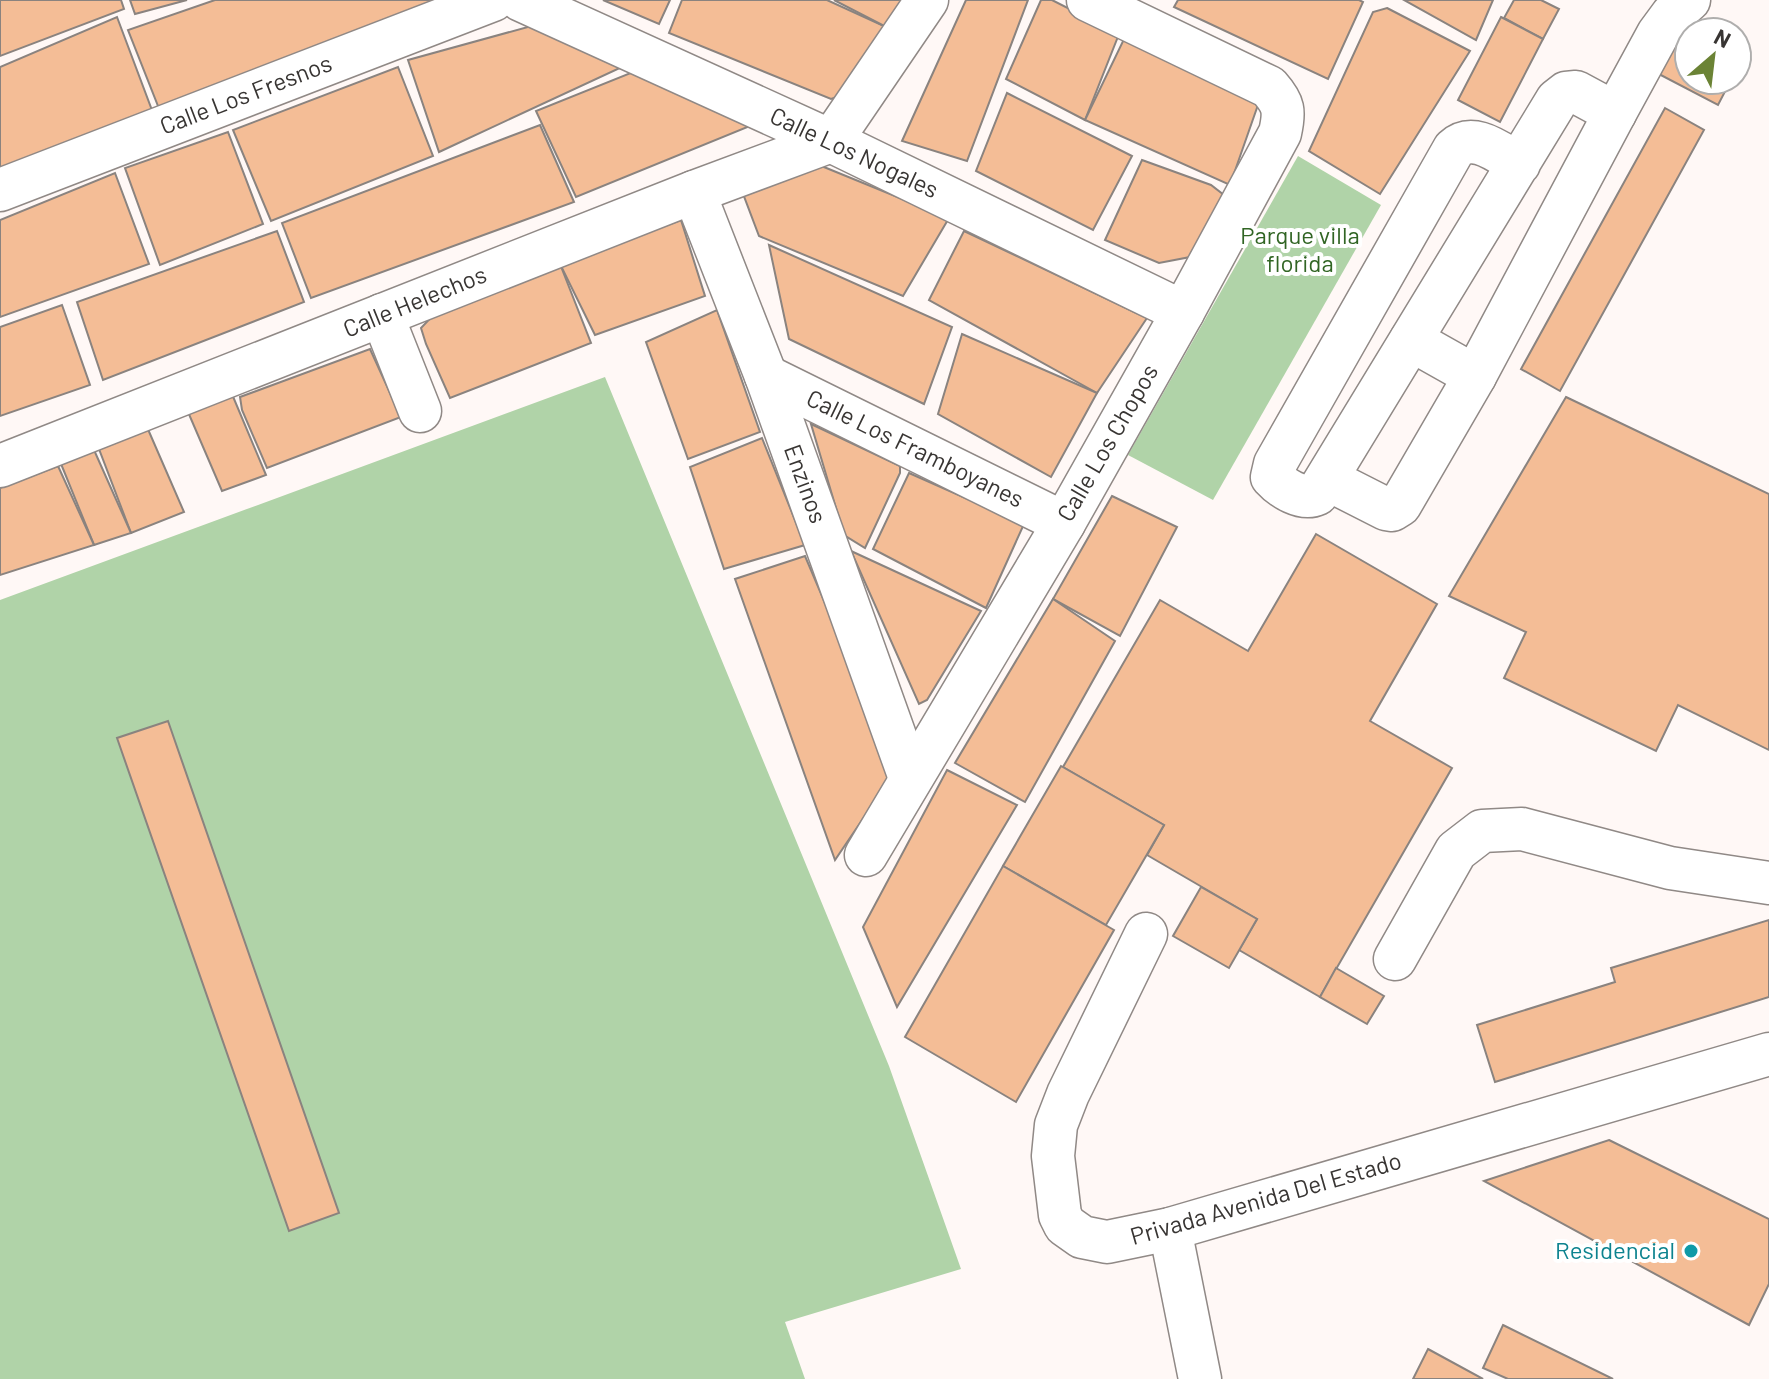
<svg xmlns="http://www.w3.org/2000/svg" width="1769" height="1379" font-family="Barlow,sans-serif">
<rect width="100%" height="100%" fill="#fff8f6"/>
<!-- green -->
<g fill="#b0d3a8">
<path d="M1298 156 1381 205 1213 500 1128 455Z"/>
<path d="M605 377 889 1066 961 1269 785 1322 805 1379H0V600Z"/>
</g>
<!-- building -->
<g fill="#f4bd96" stroke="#8a837f" stroke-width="2">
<path d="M0 0H121L124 9 0 56Z"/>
<path d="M130 0H187L135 14Z"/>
<path d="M215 0H463L160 111 128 30Z"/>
<path d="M603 0H670L659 24Z"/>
<path d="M682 0H827L897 32 860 89 831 99 669 33Z"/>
<path d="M834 0H902L890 29Z"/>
<path d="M966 0H1028L967 161 902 141Z"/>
<path d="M1041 0H1052L1119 34 1085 120 1006 79Z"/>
<path d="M1178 0H1359L1363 2 1328 79 1174 7Z"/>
<path d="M1404 0H1493L1476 40Z"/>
<path d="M1514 0H1541L1559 9 1543 39 1504 18Z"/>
<path d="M1387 8 1470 51 1380 194 1309 151 1373 12Z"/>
<path d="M117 17 153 113 0 175V67Z"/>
<path d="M1501 17 1543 39 1500 122 1458 100Z"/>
<path d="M535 25 622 67 439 152 408 60Z"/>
<path d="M1125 37 1259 102 1230 185 1085 120Z"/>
<path d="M1671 41 1689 50V80H1731L1718 105 1655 72Z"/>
<path d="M398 67 433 156 271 221 233 130Z"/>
<path d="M633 72 750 126 576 197 536 111Z"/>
<path d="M1007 93 1132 156 1093 230 976 171Z"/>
<path d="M1665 108 1704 130 1560 391 1521 369Z"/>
<path d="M540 125 574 202 311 298 282 223Z"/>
<path d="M228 132 263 224 160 265 125 168Z"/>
<path d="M1142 160 1211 185 1224 195 1190 257 1159 263 1105 240Z"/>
<path d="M819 165 949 218 903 296 759 236 742 191Z"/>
<path d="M115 173 149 264 0 317V220Z"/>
<path d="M681 220 705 296 595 335 560 264Z"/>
<path d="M277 231 304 302 103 380 77 302Z"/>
<path d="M964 231 1147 318 1097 393 929 300Z"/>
<path d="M769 245 952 327 924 404 789 339Z"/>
<path d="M560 264 591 343 450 398 426 344 421 328 439 309Z"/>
<path d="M62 305 90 385 0 416V327Z"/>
<path d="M717 310 760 432 688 459 646 342Z"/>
<path d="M962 334 1097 393 1051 477 938 414Z"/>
<path d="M370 349 401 417 267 468 242 410 240 397Z"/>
<path d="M229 387 266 475 222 491 185 405Z"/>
<path d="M1566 397 1769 494V750L1678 705 1656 751 1504 678 1526 632 1449 596Z"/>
<path d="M811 424 900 466V473L865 548 844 535Z"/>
<path d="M147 427 184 512 131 533 99 449Z"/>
<path d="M762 438 805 545 724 569 690 467Z"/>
<path d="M90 441 131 533 94 545 57 454Z"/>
<path d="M58 466 94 545 0 575V488Z"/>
<path d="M909 473 1024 524 986 608 873 549Z"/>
<path d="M1112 496 1177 527 1120 636 1053 599Z"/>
<path d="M1316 534 1437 604 1370 721 1452 768 1320 997 1239 950 1257 919 1147 855 1164 825 1063 767 1160 600 1248 651Z"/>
<path d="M851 551 981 611 927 700 919 704Z"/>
<path d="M805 556 896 770 835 860 735 579Z"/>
<path d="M1053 599 1115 641 1025 802 955 763Z"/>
<path d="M168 721 339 1213 289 1231 117 738Z"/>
<path d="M1061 766 1164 825 1106 925 1003 866Z"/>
<path d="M947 770 1017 805 897 1007 863 927Z"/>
<path d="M1003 866 1114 930 1016 1102 905 1037Z"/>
<path d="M1201 887 1257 919 1229 968 1173 936Z"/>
<path d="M1769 920V997L1495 1082 1477 1025 1615 982 1611 968Z"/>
<path d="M1336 968 1384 996 1367 1024 1320 997Z"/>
<path d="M1609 1140 1769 1219V1284L1749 1325 1484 1181Z"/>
<path d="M1503 1325 1613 1379H1508L1483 1368Z"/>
<path d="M1428 1349 1483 1379H1413Z"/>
</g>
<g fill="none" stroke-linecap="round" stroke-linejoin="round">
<!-- minor casing -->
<g stroke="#908986" stroke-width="45">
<g id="minor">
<path d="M521 0 831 141 1183 312"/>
<path d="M1519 164C1499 153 1474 131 1454 149L1275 464 1272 477C1282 488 1302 501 1317 494L1557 100 1566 93 1576 92 1615 113"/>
<path d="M0 190 493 0"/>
<path d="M694 192 766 376 910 778"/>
<path d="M382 315 420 411"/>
<path d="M1411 340 1475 376"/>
<path d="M766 376 1064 523"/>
<path d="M0 466 694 192 831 141 927 0"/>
<path d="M1327 479 1386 509 1392 510 1400 505 1475 376 1615 113 1658 34 1672 15 1689 0"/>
<path d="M866 855 1064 523 1183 312 1280 133C1285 111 1284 104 1269 87L1088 0"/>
<path d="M1146 934 1068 1094 1056 1125 1053 1156 1060 1215 1065 1225 1082 1237 1107 1242 1170 1229 1769 1054"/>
<path d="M1395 959 1456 851 1482 831 1522 829 1670 868 1769 883"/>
<path d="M1170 1229 1200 1379"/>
</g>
</g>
<!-- minor -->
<use href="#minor" stroke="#fff" stroke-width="42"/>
</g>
<!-- markers -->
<circle fill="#0f9aa8" stroke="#fff" stroke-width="3" cx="1691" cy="1251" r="8"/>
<g text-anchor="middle" stroke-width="8" stroke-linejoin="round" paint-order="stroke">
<!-- street labels -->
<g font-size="24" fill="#383533" stroke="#fff">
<text transform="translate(246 95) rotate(-21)" y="8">Calle Los Fresnos</text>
<text transform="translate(854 153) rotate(25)" y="8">Calle Los Nogales</text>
<text transform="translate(415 302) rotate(-22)" y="8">Calle Helechos</text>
<text transform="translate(1108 443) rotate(-60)" y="8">Calle Los Chopos</text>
<text transform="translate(915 449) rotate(26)" y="8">Calle Los Framboyanes</text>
<text transform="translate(805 484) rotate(70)" y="8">Enzinos</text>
<text transform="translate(1266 1199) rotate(-16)" y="8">Privada Avenida Del Estado</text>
</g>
<!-- park labels -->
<g font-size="24" fill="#316524" stroke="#fff">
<text x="1300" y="244">Parque villa<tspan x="1300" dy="28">florida</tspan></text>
</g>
<!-- culture labels -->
<g font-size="24" fill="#0d838f" stroke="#fff" text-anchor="end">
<text x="1675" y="1259">Residencial</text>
</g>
</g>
<!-- north arrow -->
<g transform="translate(1713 56) rotate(28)"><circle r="38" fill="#ffffff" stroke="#afaead" stroke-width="2"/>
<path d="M0-6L14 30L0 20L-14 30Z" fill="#6b8335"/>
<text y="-12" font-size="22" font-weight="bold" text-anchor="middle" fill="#383533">N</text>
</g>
</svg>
